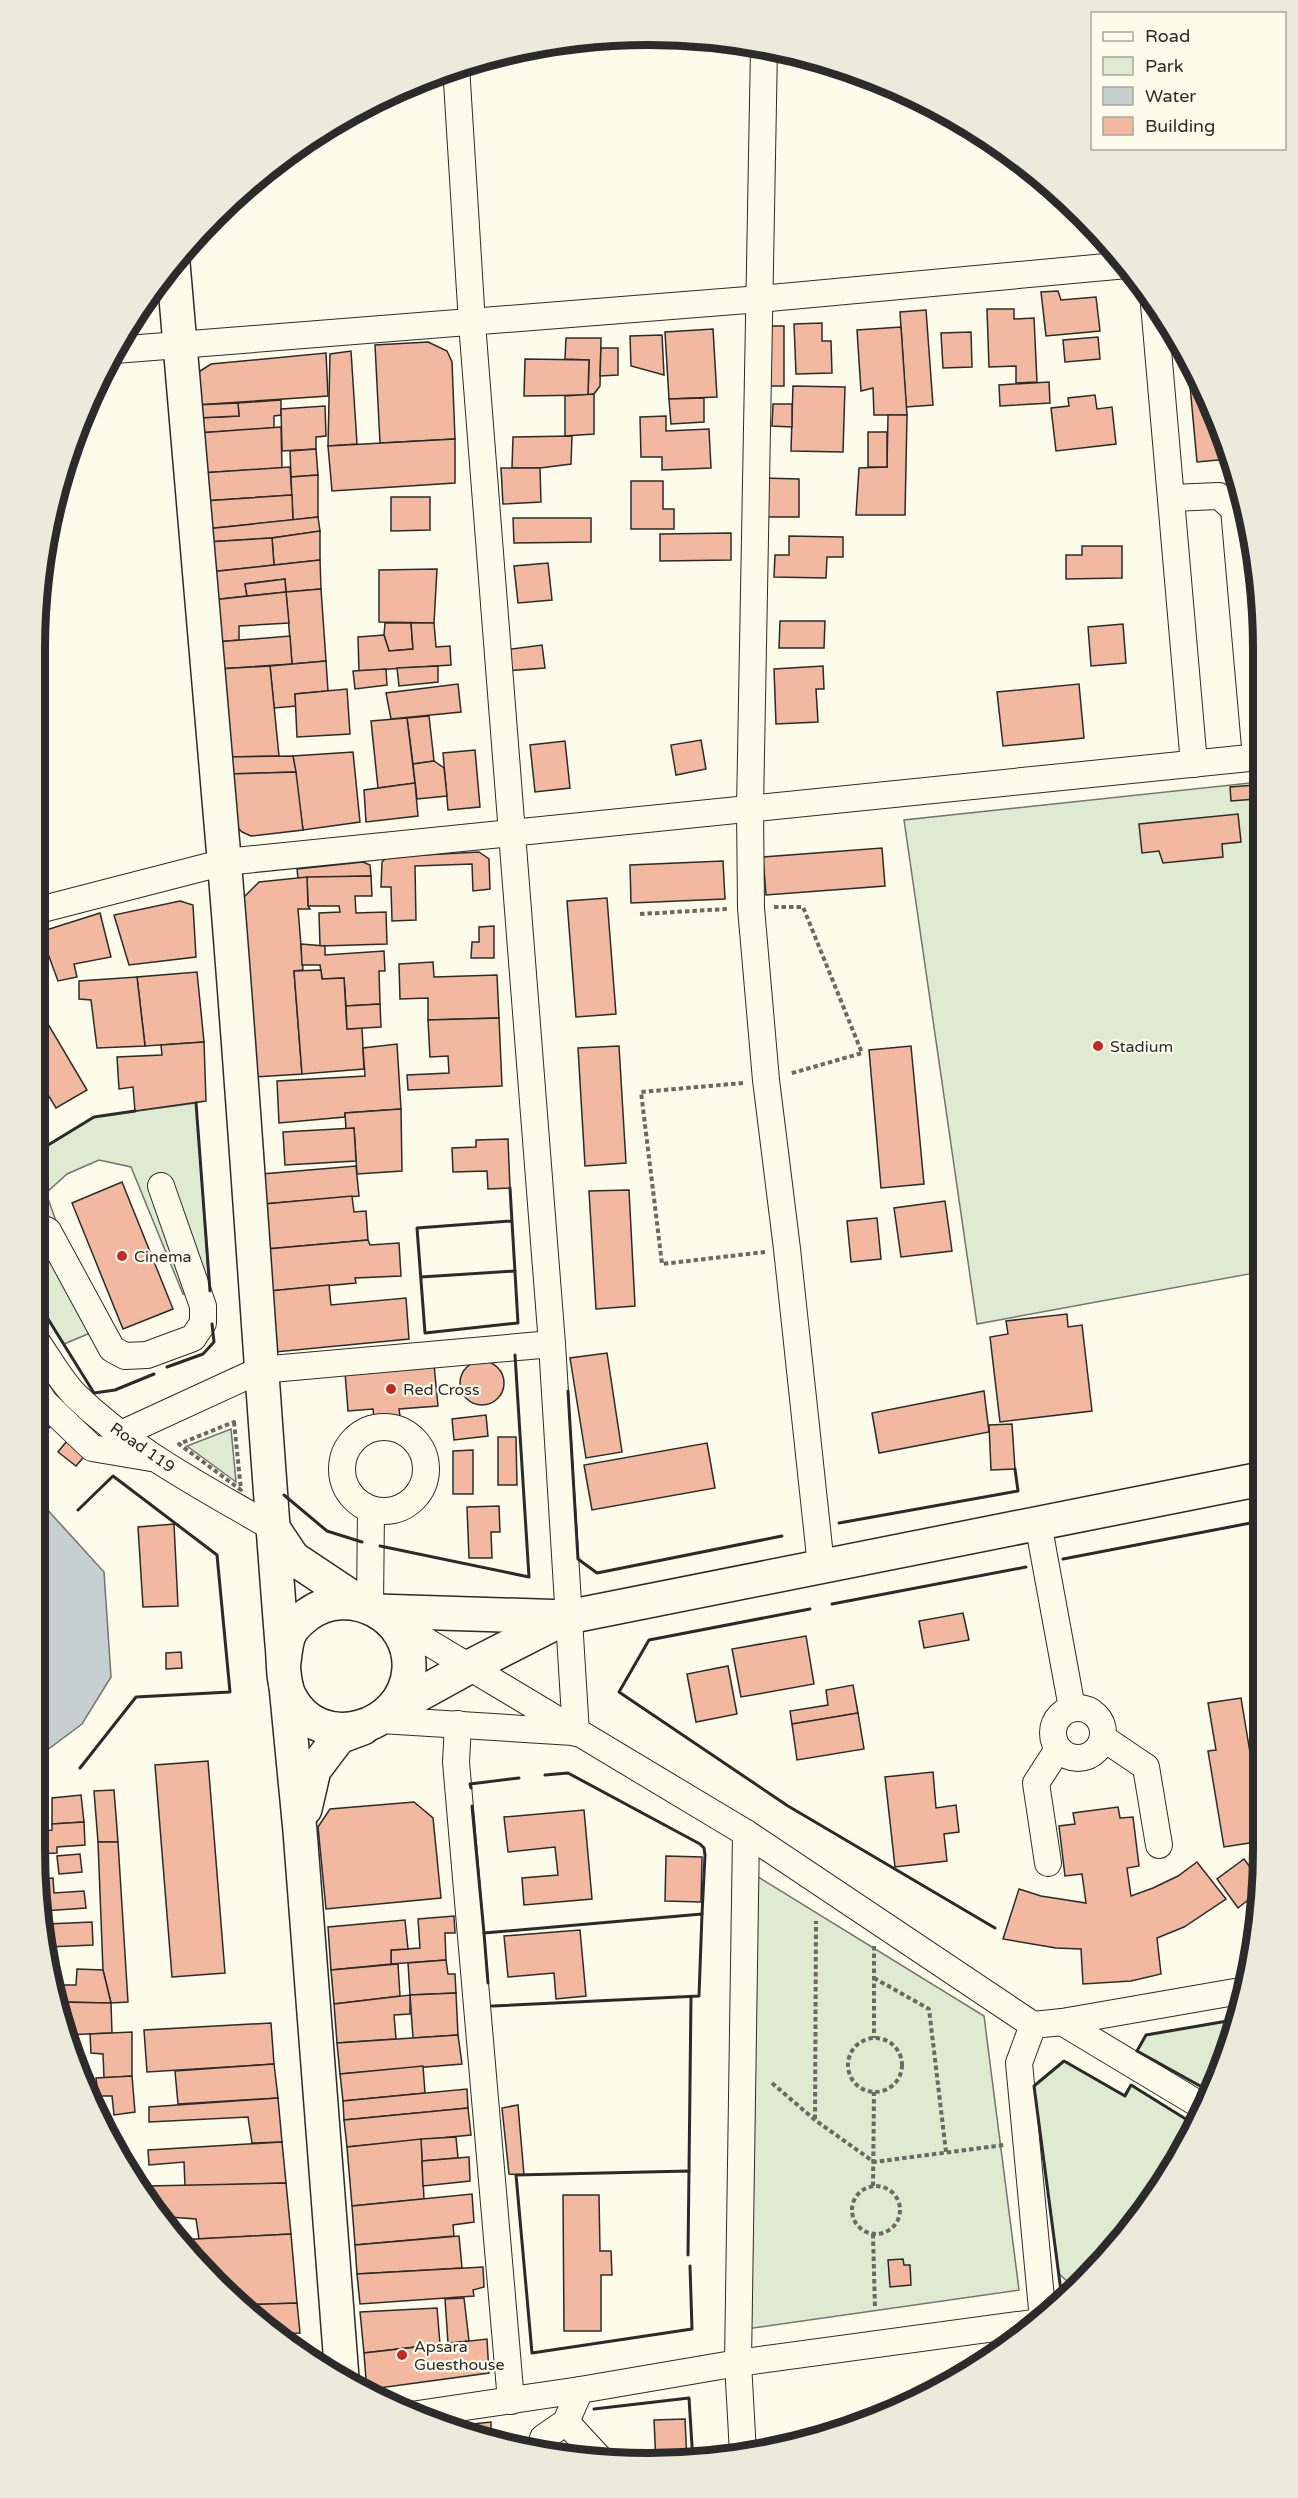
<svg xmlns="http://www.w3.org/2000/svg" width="1298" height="2498" font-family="'Varela Round',sans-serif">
<rect width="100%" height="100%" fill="#fdfbea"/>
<!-- green -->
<g fill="#deebd1" stroke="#74746e" stroke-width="1.5">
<path d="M1259 782 1260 1272 977 1324 904 820Z"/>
<path d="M196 1103 209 1285 183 1294 131 1167 99 1160 67 1174 46 1193 95 1331 64 1344 35 1298V1153L94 1117Z"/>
<path d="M231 1429 236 1482 187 1446Z"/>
<path d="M755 1875 984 2016 1019 2290 746 2329Z"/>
<path d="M1239 2019 1211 2092 1137 2051 1146 2035Z"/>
<path d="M1064 2061 1124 2095 1131 2085 1197 2126 1136 2223 1078 2286 1074 2287 1059 2274 1034 2086Z"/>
</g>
<!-- water -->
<path fill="#c7d0d0" stroke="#74746e" stroke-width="1.5" d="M35 1496 104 1572 111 1677 82 1724 35 1759Z"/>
<!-- building -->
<g fill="#f2b8a0" stroke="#2b2b2b" stroke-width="1.5">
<path d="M1058 291 1061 300 1096 297 1100 331 1046 336 1041 292Z"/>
<path d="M987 309H1014V319L1034 318 1037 382 1016 383V366L989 367Z"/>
<path d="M926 310 933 405 906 407 900 312Z"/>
<path d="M822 323V341H831L832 373 796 374 794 324Z"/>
<path d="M764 326H784V386H763Z"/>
<path d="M901 327 907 415H874L873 388 861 391 857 330Z"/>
<path d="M713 329 717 397 669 399 665 332Z"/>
<path d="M971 332 972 367 943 368 941 333Z"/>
<path d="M662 335 664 375 631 366 630 336Z"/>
<path d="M1098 337 1100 359 1065 362 1063 340Z"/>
<path d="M566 338H601L600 386 594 394 588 395 589 360 565 359Z"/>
<path d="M428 342 447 351 452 362 455 439 380 443 375 345Z"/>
<path d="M601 348H618V375L600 376Z"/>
<path d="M351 351 357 444 328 446 330 354Z"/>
<path d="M326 353 328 396 196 405 197 373 211 364Z"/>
<path d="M525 359 589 360 588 395 524 396Z"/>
<path d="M1188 364 1217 414 1229 459 1197 462Z"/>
<path d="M1049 382 1050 403 1000 406 999 385Z"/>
<path d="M793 386 845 387 843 452 791 451Z"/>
<path d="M594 394V434L565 436V396Z"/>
<path d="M1095 395 1097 409 1112 407 1116 444 1056 451 1051 408 1069 406 1068 398Z"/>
<path d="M704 398V422L671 424 669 399Z"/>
<path d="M281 400V415L274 416V428L198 433 197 418 239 416 238 403Z"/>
<path d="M238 403 239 416 197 418 196 405Z"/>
<path d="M773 404H792V427L772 426Z"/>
<path d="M325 406 326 436 316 437V449L282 451 281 409Z"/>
<path d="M888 415H907L905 515H856L859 468 887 467Z"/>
<path d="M666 416V431L709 429 711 468 662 470V457H641L640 417Z"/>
<path d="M281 427 282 468 201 473 198 433Z"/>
<rect x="868" y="432" width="19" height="35"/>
<path d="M572 436 571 464 540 468H512L513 437Z"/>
<path d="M455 439V483L332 491 328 446Z"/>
<path d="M316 449 318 475 291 477 290 451Z"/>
<path d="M290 467 292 495 204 501 201 473Z"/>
<path d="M501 468H540L541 502 503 504Z"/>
<path d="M318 475V517L293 520 291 477Z"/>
<path d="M759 478 799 479V517H759Z"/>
<path d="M631 481H663V509H674V529H631Z"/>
<path d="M292 495 293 520 206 529 204 501Z"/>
<path d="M391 497H430V530L391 531Z"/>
<path d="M318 517 320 531 272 538 207 542 206 529Z"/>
<path d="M513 518H591V542L514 543Z"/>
<path d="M320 531V560L274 565 272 538Z"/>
<path d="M731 533V560L660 561V534Z"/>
<path d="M789 536 843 537V557H827L826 578 774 577 775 555H789Z"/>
<path d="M272 538 274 565 210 572 207 542Z"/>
<path d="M1082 546H1122V578L1066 579V555H1082Z"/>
<path d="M320 560 321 589 286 592 285 579 245 584 247 596 212 600 210 572Z"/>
<path d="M548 563 552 600 518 603 514 566Z"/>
<path d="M437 569 434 623 379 622V570Z"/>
<path d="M285 579 286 592 247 596 245 584Z"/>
<path d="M321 589 326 661 292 664 286 592Z"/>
<path d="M286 592 289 623 239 626V640L216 642 212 600Z"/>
<path d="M780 621H825L824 648H779Z"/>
<path d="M385 623H411L413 649 389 651 384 635Z"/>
<path d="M411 623H434L436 647 450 646 451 665 359 671 358 637 384 635 389 651 413 649Z"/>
<path d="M1123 624 1126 663 1091 666 1088 627Z"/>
<path d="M290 636 292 664 218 669 216 642Z"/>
<path d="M542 645 545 668 506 671 504 650Z"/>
<path d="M326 661 328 691 295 694 296 706 274 708 270 666Z"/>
<path d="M270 666 279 756 225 757 218 669Z"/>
<path d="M438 666V682L399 686 397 668Z"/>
<path d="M823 666 824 689H816L818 722 776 724 774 669Z"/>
<path d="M386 669 387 685 355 689 353 671Z"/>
<path d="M458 684 461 712 391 719 386 693Z"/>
<path d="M1079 684 1084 738 1003 746 997 692Z"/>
<path d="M347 689 350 734 297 737 295 694Z"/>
<path d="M429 716 434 761 413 764 407 718Z"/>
<path d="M407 718 415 783 378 788 371 721Z"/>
<path d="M701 740 706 769 676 775 671 745Z"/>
<path d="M565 741 570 788 535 792 530 745Z"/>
<path d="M475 750 480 807 448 810 443 753Z"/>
<path d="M353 752 360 822 303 830 293 756Z"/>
<path d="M293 756 296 772 227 774 225 757Z"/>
<path d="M434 761 444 768 447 796 417 799 413 764Z"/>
<path d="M296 772 303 830 251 836 242 832 236 826 227 774Z"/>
<path d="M415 783 418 816 366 822 364 790Z"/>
<path d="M1255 785 1256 799 1231 801 1230 787Z"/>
<path d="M1238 814 1241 842 1222 844 1223 857 1163 863 1159 851 1142 853 1139 824Z"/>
<path d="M882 848 885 886 766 895 763 857Z"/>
<path d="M479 852 489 859 490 889 473 891 472 864 415 866 416 920 392 921 391 887H381L382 862 387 857Z"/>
<path d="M723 861 725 899 631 903 630 865Z"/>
<path d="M363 862 370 865 371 876 298 878 297 869Z"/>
<path d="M371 876 372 896H355L356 913 386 912 387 944 320 946 319 913 340 912 339 906H308L307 877Z"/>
<path d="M307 877 308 906 310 909H298L303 970 294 971 302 1074 255 1077 241 900 259 882Z"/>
<path d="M607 898 616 1014 576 1017 567 901Z"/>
<path d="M180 901 193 905 196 957 129 965 114 915Z"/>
<path d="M100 913 111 957 74 964 77 977 58 981 40 932Z"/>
<path d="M494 926V958H471L472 942H479V927Z"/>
<path d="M301 944 325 946V955L384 951 385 971H379L380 1004 346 1006 344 978 322 979 320 965H302Z"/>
<path d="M433 962 434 977 497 975 499 1018 428 1020V998L400 999 399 964Z"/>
<path d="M321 970 322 979 344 978 347 1029 362 1028 364 1069 302 1074 294 971Z"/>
<path d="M197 972 204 1042 145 1046 137 977Z"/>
<path d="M137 977 145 1046 97 1048 91 1000 79 999V981Z"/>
<path d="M35 1002 87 1090 56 1108 35 1073Z"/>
<path d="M380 1004 381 1027 347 1029 346 1006Z"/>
<path d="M499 1018 502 1086 408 1090 407 1075 449 1073 448 1056 430 1057 428 1020Z"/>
<path d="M204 1042 206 1101 135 1111 133 1087 119 1089 117 1057 162 1055 161 1045Z"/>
<path d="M397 1044 401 1109 345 1113V1117L279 1123 277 1081 365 1076 363 1048Z"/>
<path d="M619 1046 626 1163 585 1166 578 1048Z"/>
<path d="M911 1046 924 1184 881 1188 869 1050Z"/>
<path d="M401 1109 402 1171 357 1174 354 1128 346 1129 345 1113Z"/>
<path d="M354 1128 356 1161 285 1165 283 1132Z"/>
<path d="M508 1139 510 1188 488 1189 487 1171 453 1172 452 1148 476 1147V1140Z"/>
<path d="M356 1166 359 1196 264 1204 262 1174Z"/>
<path d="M122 1182 173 1309 123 1329 72 1203Z"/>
<path d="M629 1190 635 1306 596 1309 589 1191Z"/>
<path d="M352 1196 354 1212 366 1211 368 1240 267 1249 264 1204Z"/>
<path d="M945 1201 952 1251 901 1257 894 1208Z"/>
<path d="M877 1218 881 1259 851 1262 847 1221Z"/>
<path d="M368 1240 370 1245 399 1243 401 1276 355 1278 356 1283 270 1291 267 1249Z"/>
<path d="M329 1285 331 1305 406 1298 409 1339 275 1352 270 1291Z"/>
<path d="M1067 1314 1068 1327 1082 1325 1092 1411 1000 1422 990 1337 1008 1334 1006 1321Z"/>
<path d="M607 1353 622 1452 586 1458 570 1358Z"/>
<circle cx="482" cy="1383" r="22"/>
<path d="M434 1364 438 1406 399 1409 400 1416 374 1418 373 1409 348 1411 345 1372Z"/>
<path d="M984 1391 989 1432 879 1453 872 1413Z"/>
<path d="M35 1407 56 1422 42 1434 35 1425Z"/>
<path d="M486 1415 488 1436 454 1440 452 1419Z"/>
<path d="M1012 1424 1015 1469 991 1470 989 1425Z"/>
<path d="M71 1436 89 1451 76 1466 58 1452Z"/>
<path d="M498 1437H516L517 1485H498Z"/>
<path d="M707 1443 715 1488 592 1510 584 1465Z"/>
<path d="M473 1450V1494H453V1451Z"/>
<path d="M499 1506 500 1532H491L492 1558H469L467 1507Z"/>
<path d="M174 1524 178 1606 143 1607 138 1527Z"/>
<path d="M963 1613 969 1640 924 1648 919 1621Z"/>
<path d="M806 1636 814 1684 741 1697 732 1649Z"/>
<path d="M181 1652 182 1668 166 1669V1653Z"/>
<path d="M728 1666 737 1714 696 1722 687 1674Z"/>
<path d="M853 1685 858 1713 792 1724 790 1711 828 1705 826 1690Z"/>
<path d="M1241 1698 1262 1825V1841L1224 1847 1208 1751 1216 1750 1208 1703Z"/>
<path d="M858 1713 864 1749 797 1760 792 1724Z"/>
<path d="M208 1761 225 1973 172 1977 155 1765Z"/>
<path d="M933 1772 936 1808 956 1805 959 1832 944 1834 947 1861 895 1867 885 1777Z"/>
<path d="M114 1790 118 1842H98L94 1791Z"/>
<path d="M81 1795 84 1822 52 1824V1798Z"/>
<path d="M414 1802 433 1818 441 1898 326 1909 318 1827 330 1809Z"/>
<path d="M1118 1807 1120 1818 1133 1817 1139 1866 1127 1868 1131 1896 1153 1888 1178 1876 1197 1862 1226 1899 1184 1927 1157 1938 1161 1974 1131 1981 1083 1984 1081 1949 1056 1948 1003 1939 1019 1889 1041 1896 1086 1903 1082 1874 1065 1876 1059 1826 1075 1824 1073 1813Z"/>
<path d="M584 1810 592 1899 524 1905 522 1878 558 1875 555 1847 508 1852 504 1817Z"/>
<path d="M84 1822 85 1845 57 1847V1853L36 1854V1831L52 1830V1824Z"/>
<path d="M98 1842H118L128 2002 111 2003 103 1970Z"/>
<path d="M80 1854 82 1872 59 1874 57 1856Z"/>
<path d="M666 1856 702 1857 701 1902 665 1901Z"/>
<path d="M1244 1859 1262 1883V1889L1238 1908 1217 1879Z"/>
<path d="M53 1878 54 1893 84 1891 86 1908 43 1911 41 1879Z"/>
<path d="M454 1916 455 1933H445L446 1960 391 1964V1950L420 1948 418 1919Z"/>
<path d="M405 1920 408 1949 391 1950V1964L331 1970 328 1927Z"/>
<path d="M92 1922 93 1945 48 1947 47 1924Z"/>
<path d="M580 1930 586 1996 556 1999 554 1973 508 1977 504 1936Z"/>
<path d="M446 1960 448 1974H455L456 1993 410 1995 408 1963Z"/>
<path d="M398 1964 400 1996 334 2004 331 1970Z"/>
<path d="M77 1969 103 1970 111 2003 57 2002 58 1985H76Z"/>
<path d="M456 1993 458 2035 413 2038 410 1995Z"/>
<path d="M410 1995V2014L394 2015 396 2039 337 2043 334 2004Z"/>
<path d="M57 2002 111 2003 112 2033 64 2035Z"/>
<path d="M271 2023 274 2064 147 2072 144 2030Z"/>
<path d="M132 2032V2076L104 2078 103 2054 91 2053 90 2034Z"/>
<path d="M458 2035 462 2064 340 2074 337 2043Z"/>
<path d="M274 2064 278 2098 178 2104 175 2071Z"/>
<path d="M423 2066 425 2093 343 2101 340 2074Z"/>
<path d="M132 2076 135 2112 114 2115 112 2096H98L96 2078Z"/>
<path d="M467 2089 468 2108 344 2120 343 2101Z"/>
<path d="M278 2098 282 2142 252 2143 248 2117 149 2122V2107Z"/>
<path d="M518 2105 524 2175 509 2174 502 2108Z"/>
<path d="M468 2108 471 2135 347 2147 344 2120Z"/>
<path d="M456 2137 458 2158 422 2161 421 2139Z"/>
<path d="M421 2139 424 2199 352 2206 347 2147Z"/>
<path d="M282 2142 286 2183 185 2186 184 2162 149 2165 148 2150Z"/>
<path d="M469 2157 470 2181 423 2186 422 2161Z"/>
<path d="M286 2183 291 2234 199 2239 196 2219 156 2216 148 2203 147 2186Z"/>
<path d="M472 2194 474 2222 453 2225 454 2236 355 2245 352 2206Z"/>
<path d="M563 2195H599L600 2251H611L612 2275H601V2331H564Z"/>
<path d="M291 2234 297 2303 238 2305 178 2240Z"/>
<path d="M459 2236 462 2268 357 2274 355 2245Z"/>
<path d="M903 2259 904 2265H910L911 2285 890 2287 888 2260Z"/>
<path d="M483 2267 484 2287 473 2290 474 2296 360 2304 357 2274Z"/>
<path d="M464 2298 469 2341 448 2343 445 2299Z"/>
<path d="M297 2303 300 2333 274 2334 238 2305Z"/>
<path d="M437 2308 440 2344 364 2353 360 2312Z"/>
<path d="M487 2339 489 2373 379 2388 366 2380 364 2353Z"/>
<path d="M685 2419 687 2462H656L654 2420Z"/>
<path d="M491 2422V2443L444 2427Z"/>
<path d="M835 2433 808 2443 792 2445 791 2435Z"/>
</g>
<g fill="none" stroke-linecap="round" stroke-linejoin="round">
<!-- minor casing -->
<g stroke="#2b2b2b" stroke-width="28">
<g id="minor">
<path d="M764 48 750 809 751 908 766 1080 787 1249 821 1566"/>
<path d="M456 66 472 323 552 1344 576 1733"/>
<path d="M1154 304 1194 764"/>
<path d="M115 350 760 299 1127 265"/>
<path d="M1171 498 1219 496 1234 509 1256 758"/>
<path d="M35 911 225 862 1259 757"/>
<path d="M35 1225 48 1231 112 1349 125 1356 147 1355 193 1338 203 1323V1306L161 1186"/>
<path d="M35 1339C48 1357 60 1380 75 1395 132 1451 205 1488 273 1528"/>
<path d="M35 1388 45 1403 92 1448 151 1458"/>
<circle cx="384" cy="1469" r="42"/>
<path d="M121 1434 260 1370 552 1344"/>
<path d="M1038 1523 1072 1708"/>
<path d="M370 1607 371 1510"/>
<path d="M391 1620 746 1833 1033 2025 1062 2022 1246 1990"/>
<circle cx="1078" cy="1733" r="25"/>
<path d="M381 1720 573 1732"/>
<path d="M458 1724 456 1762 511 2401"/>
<path d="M1103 1738 1146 1767 1159 1845"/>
<path d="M1048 1863 1036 1783 1058 1749"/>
<path d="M1062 2022 1205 2108"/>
<path d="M1033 2025 1019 2063 1043 2320"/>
<path d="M411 2415 580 2390 738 2363 1040 2322"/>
<path d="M566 2422 602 2461"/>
<path d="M539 2451 543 2438 566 2422 580 2390"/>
<path d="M743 2453 738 2363 746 1833"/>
</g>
</g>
<!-- major casing -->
<g stroke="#2b2b2b" stroke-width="36">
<g id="major">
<path d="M173 263C189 461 208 660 224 858 246 1120 261 1382 282 1644 284 1661 282 1682 290 1697 319 1754 405 1730 409 1669 412 1615 348 1584 307 1615 299 1621 293 1626 289 1635 286 1643 285 1653 284 1662"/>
<path d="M273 1528 293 1558 362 1604"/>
<path d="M377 1611 568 1617 1261 1479"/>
<path d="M286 1686 300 1831 342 2378"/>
<path d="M389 1711 469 1667 565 1618"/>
<path d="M305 1809 314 1770 339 1737 363 1728"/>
</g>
</g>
<!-- path -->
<g stroke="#6a6964" stroke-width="4" stroke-dasharray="4.5 3" stroke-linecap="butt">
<path d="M774 907H803L862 1053 789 1074"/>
<path d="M640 914 727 909"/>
<path d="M743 1083 641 1092 662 1264 765 1252"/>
<path d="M234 1422 241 1490 179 1444Z"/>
<path d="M874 1946V2038"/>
<path d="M874 1978 929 2009 946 2152"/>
<circle cx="875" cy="2065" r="27"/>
<path d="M772 2083 815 2120 874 2162 1004 2145"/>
<path d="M815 2119 816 1921"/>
<path d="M873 2186 874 2092"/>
<circle cx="876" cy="2210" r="24"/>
<path d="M873 2234 875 2309"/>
</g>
<!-- minor -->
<use href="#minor" stroke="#fdfbea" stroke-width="26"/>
<!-- major -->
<use href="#major" stroke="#fdfbea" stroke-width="33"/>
<!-- wall -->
<g stroke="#2b2b2b" stroke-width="3">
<path d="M196 1103 210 1291"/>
<path d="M35 1153 94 1117 135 1111"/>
<path d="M510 1188 518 1323 425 1333 417 1228 511 1221"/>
<path d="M421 1277 515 1271"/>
<path d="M35 1298 94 1393 115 1390 154 1374"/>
<path d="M167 1367 203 1354 214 1342 212 1324"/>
<path d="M568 1391 578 1559 597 1573 782 1536"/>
<path d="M284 1495 327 1531 362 1542"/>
<path d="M78 1510 113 1476 217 1555 230 1692 136 1697 80 1768"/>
<path d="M839 1523 1018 1491 1015 1469"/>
<path d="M380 1546 529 1577 515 1355"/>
<path d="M1063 1559 1261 1521"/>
<path d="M832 1604 1026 1567"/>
<path d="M810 1609 649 1640 619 1692 788 1806 995 1928"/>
<path d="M545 1775 568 1773 700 1844 704 1848 705 1855 702 1914"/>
<path d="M471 1788 470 1784 519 1778"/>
<path d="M472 1806 484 1933"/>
<path d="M488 1983 484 1933 702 1914 699 1996 492 2006"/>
<path d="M1211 2092 1137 2051 1146 2035 1239 2019"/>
<path d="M689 2171 691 1997"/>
<path d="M688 2255 689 2171 516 2175 532 2353 692 2329 690 2266"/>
<path d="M1062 2299 1034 2086 1064 2061 1125 2096 1131 2085 1197 2126"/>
<path d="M594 2409 689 2398 693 2462"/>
</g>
</g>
<!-- markers -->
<g fill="#c62828" stroke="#fdfbea" stroke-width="2">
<circle cx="1098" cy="1046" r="6"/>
<circle cx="122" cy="1256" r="6"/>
<circle cx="391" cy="1389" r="6"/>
<circle cx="402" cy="2355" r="6"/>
</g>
<g text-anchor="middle" stroke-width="4.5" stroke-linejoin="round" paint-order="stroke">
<!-- poi labels -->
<g font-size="16" fill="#2b2b2b" stroke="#fdfbea" text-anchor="start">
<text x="1110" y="1052">Stadium</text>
<text x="134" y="1262">Cinema</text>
<text x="403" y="1395">Red Cross</text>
<text x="414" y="2352">Apsara<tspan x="414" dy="18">Guesthouse</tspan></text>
</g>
<!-- street labels -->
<g font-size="16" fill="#2b2b2b" stroke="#fdfbea">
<text transform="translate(143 1447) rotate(35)" y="6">Road 119</text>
</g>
</g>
<!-- crop -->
<path d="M0 0H1298V2498H0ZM649 45H649A604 604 0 0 1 1253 649V1849A604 604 0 0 1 649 2453H649A604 604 0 0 1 45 1849V649A604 604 0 0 1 649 45Z" fill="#eceadb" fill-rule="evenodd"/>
<path fill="none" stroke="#2b2b2b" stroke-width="8" d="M649 45H649A604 604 0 0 1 1253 649V1849A604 604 0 0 1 649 2453H649A604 604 0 0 1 45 1849V649A604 604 0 0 1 649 45Z"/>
<!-- legend -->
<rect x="1091" y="12" width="195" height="138" fill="#fdfbea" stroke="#a9a89e" stroke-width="1.5"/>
<rect x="1103" y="32" width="30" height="9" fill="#fdfbea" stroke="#a9a89e" stroke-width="1.5"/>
<text x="1145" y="42" font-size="18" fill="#2b2b2b">Road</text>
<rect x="1103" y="57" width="30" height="18" fill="#deebd1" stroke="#a9a89e" stroke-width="1.5"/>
<text x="1145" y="72" font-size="18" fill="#2b2b2b">Park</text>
<rect x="1103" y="87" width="30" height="18" fill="#c7d0d0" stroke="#a9a89e" stroke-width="1.5"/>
<text x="1145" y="102" font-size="18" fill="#2b2b2b">Water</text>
<rect x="1103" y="117" width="30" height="18" fill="#f2b8a0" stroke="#a9a89e" stroke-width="1.5"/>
<text x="1145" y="132" font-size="18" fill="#2b2b2b">Building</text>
</svg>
